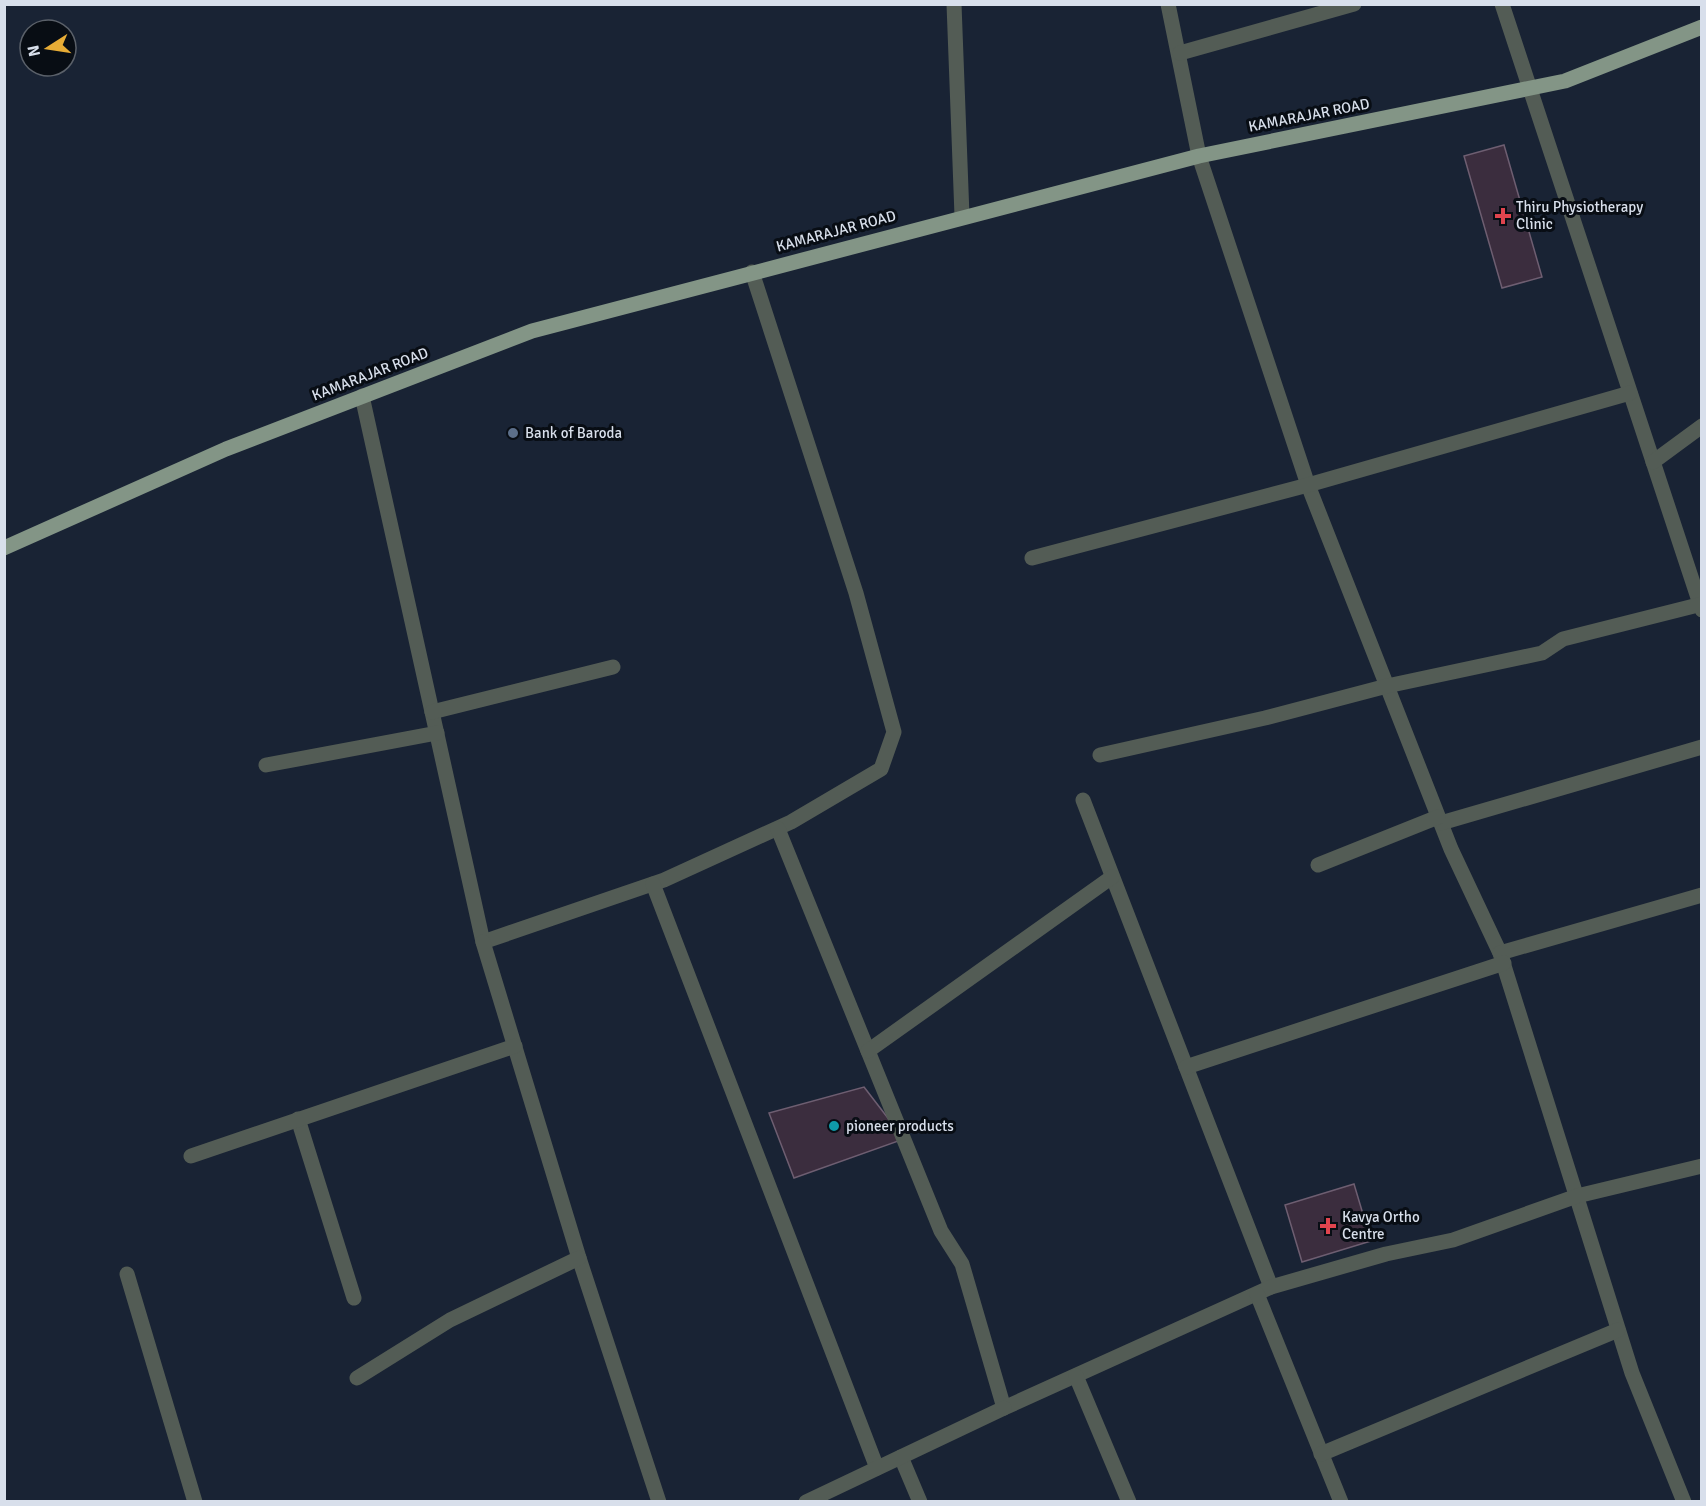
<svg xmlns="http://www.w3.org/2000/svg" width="1706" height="1506" font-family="Signika,sans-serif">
<rect width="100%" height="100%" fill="#192334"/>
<!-- building -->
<g fill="#3b2d3e" stroke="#6e5e71" stroke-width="1.5">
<path d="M1504 145 1542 277 1502 288 1464 156Z"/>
<path d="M864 1087 904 1139 794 1178 769 1113Z"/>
<path d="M1354 1184 1371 1241 1302 1262 1285 1205Z"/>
</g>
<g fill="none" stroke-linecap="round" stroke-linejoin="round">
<!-- minor -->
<g stroke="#535c55" stroke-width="15">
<path d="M954 4 962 216"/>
<path d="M1168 4 1199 156 1308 485 1451 849 1500 953 1632 1373 1684 1502"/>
<path d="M1502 4 1702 610"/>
<path d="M1180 53 1354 4"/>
<path d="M362 396 483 942 664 880 791 822 881 769 894 732 856 593 752 272"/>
<path d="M1653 462 1702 426"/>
<path d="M1032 558 1308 485 1630 393"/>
<path d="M432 712 613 667"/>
<path d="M1100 755 1265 718 1387 686 1542 653 1563 639 1702 604"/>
<path d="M266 765 437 733"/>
<path d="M1083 800 1271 1287"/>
<path d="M1441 823 1702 747"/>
<path d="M778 829 941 1231 962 1264 1004 1408 1271 1287 1386 1254 1453 1240 1577 1196 1702 1166"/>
<path d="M1318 865 1438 817"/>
<path d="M653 884 877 1468"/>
<path d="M483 942 579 1258 659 1502"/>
<path d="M1500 953 1702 895"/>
<path d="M868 1051 1112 877"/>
<path d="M1186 1067 1504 963"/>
<path d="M298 1119 354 1298"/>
<path d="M191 1156 515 1046"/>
<path d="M127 1274 195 1502"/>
<path d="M1257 1294 1341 1502"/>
<path d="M1076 1376 1129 1502"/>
<path d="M357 1378 450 1320 579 1258"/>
<path d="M1321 1454 1618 1330"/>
<path d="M901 1457 920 1502"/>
<path d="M806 1502 1004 1408"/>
</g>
<!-- major -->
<path stroke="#839586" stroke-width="15" d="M4 548 226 449 532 331 1199 156 1565 81 1702 27"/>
</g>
<!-- markers -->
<g fill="#e0444e" stroke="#080d14" stroke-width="2">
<path d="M1500 207h6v6h6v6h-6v6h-6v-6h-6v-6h6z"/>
<path d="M1325 1217h6v6h6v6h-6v6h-6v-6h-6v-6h6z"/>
</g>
<circle fill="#5c6f8a" stroke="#080d14" stroke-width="2" cx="513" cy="433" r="6"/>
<circle fill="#0f9aa8" stroke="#080d14" stroke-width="2" cx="834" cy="1126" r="6"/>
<g text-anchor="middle" stroke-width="6" stroke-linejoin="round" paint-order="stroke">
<!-- street labels -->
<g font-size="15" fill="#d8dfeb" stroke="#080d14">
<text transform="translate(1309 115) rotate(-11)" y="5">KAMARAJAR ROAD</text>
<text transform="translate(836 231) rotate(-15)" y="5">KAMARAJAR ROAD</text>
<text transform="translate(370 374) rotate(-21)" y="5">KAMARAJAR ROAD</text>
</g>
<!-- poi labels -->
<g font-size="15" fill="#d8dfeb" stroke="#080d14" text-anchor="start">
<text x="1516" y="212">Thiru Physiotherapy<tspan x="1516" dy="17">Clinic</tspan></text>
<text x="525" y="438">Bank of Baroda</text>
<text x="846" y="1131">pioneer products</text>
<text x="1342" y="1222">Kavya Ortho<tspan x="1342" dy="17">Centre</tspan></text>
</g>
</g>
<!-- border -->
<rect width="1706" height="1506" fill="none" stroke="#d8dfeb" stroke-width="12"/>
<!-- north arrow -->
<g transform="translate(48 48) rotate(258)"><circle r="28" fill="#080d14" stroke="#5b616a" stroke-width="1.5"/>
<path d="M0-4.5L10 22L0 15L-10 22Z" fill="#e7ac36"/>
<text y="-9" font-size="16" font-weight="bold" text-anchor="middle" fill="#d8dfeb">N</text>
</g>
</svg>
